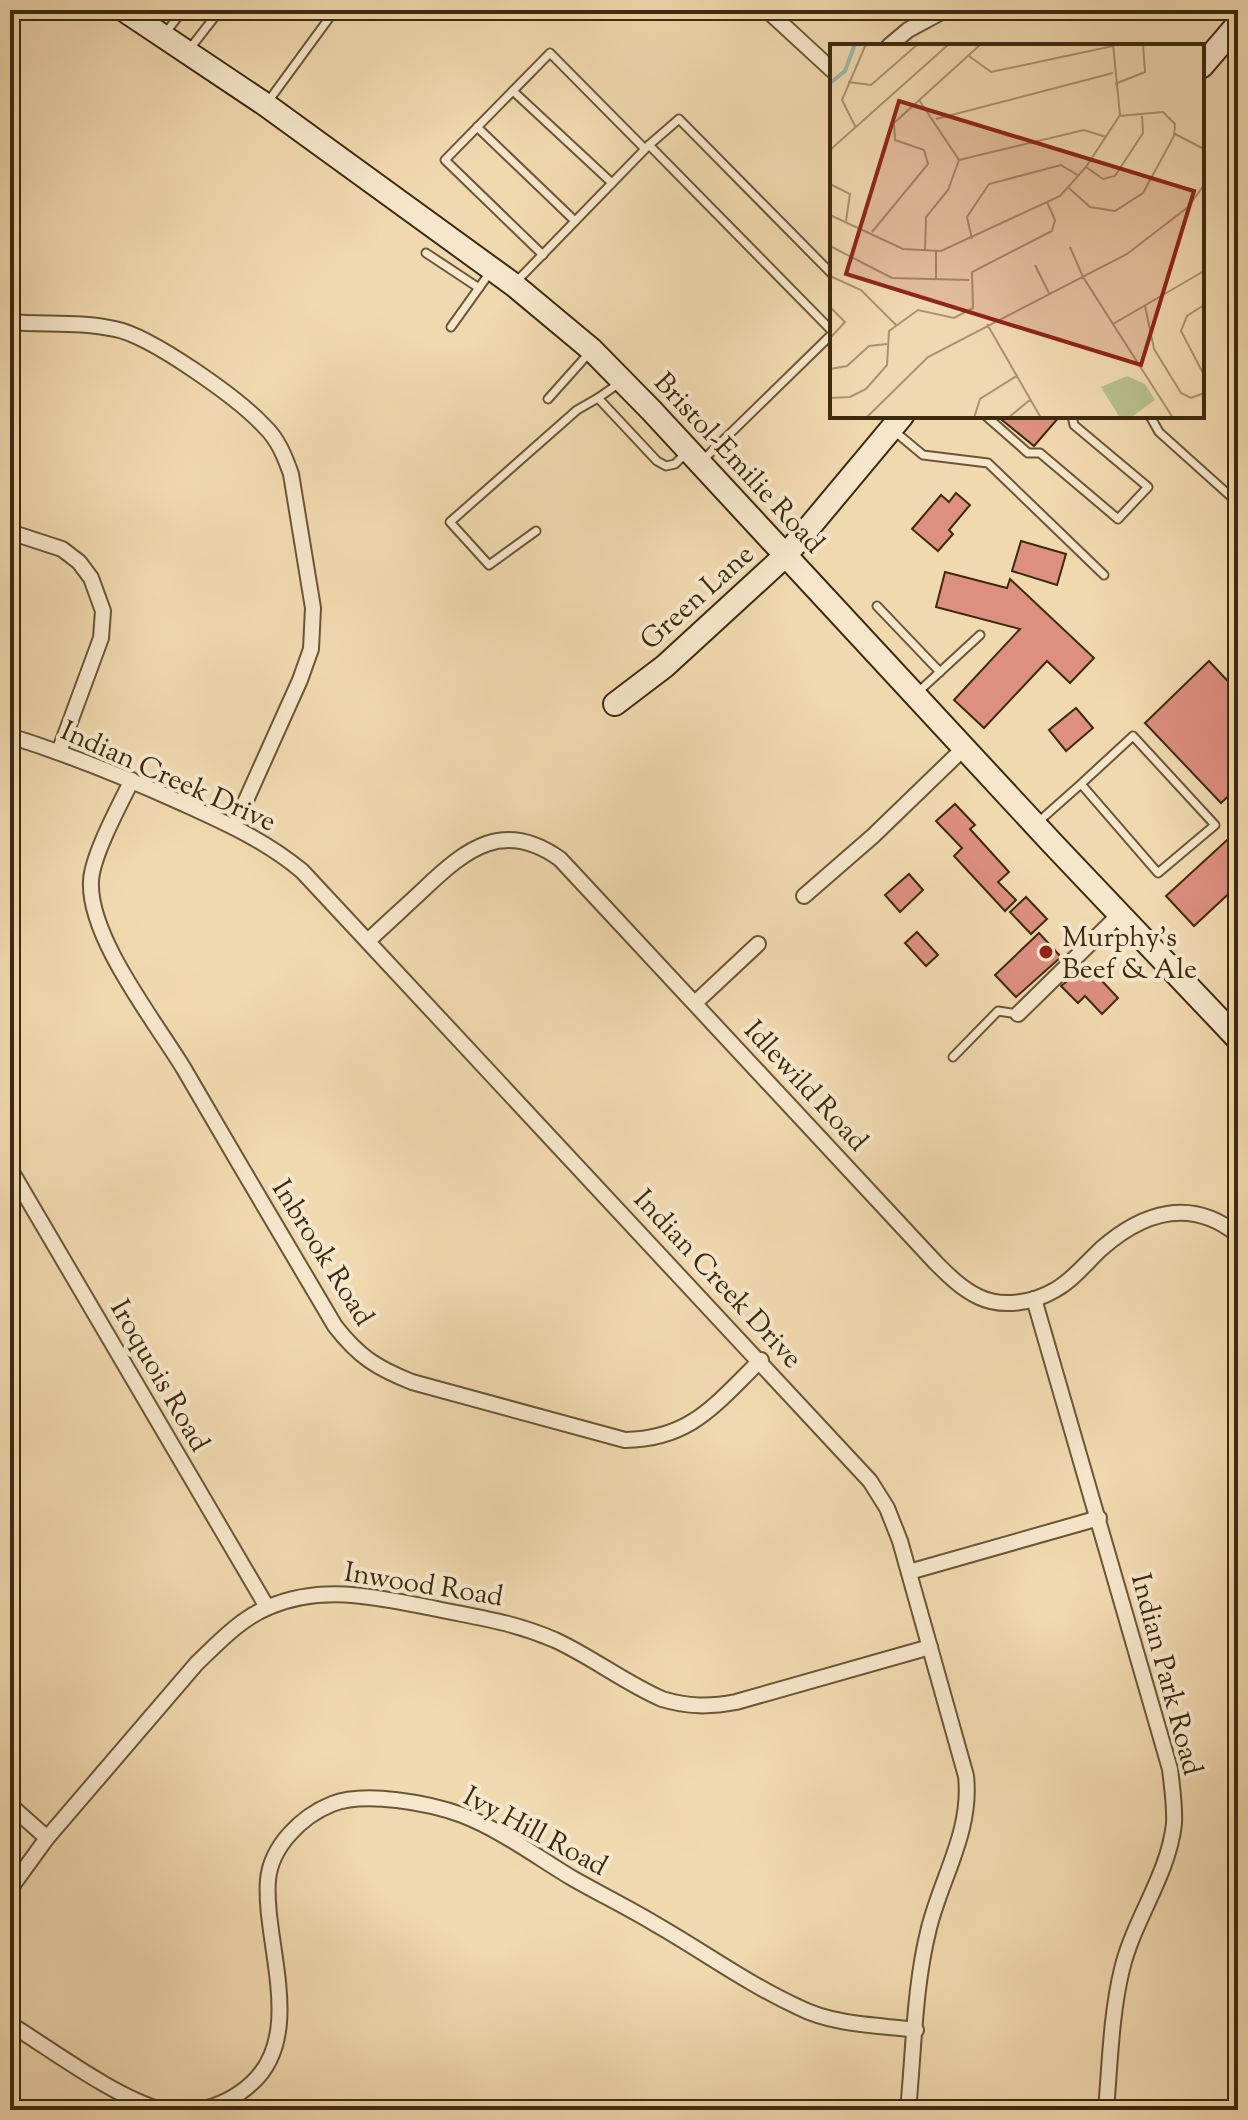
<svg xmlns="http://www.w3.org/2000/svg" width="1248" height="2120" font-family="'Sorts Mill Goudy',serif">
<rect width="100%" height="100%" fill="#f1d9af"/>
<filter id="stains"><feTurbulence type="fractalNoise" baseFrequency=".0025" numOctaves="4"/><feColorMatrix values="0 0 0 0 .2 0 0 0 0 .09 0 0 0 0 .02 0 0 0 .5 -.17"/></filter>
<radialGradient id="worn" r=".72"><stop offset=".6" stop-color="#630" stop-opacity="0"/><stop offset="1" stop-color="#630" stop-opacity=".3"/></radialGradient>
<!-- building -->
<g fill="#dd8f80" stroke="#3d2a0e" stroke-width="2">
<path d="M997 416H1060L1034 446Z"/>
<path d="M956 493 970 505 949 530 953 534 938 551 912 529 941 495 949 502Z"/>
<path d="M1021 541 1066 554 1057 585 1012 571Z"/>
<path d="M945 572 1007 588 1010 579 1094 658 1070 683 1047 661 984 728 954 700 1020 629 936 607Z"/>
<path d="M1209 661 1238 692V787L1221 803 1145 723Z"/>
<path d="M1076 708 1093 728 1066 751 1049 730Z"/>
<path d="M955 804 975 825 970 829 1009 872 998 882 1016 900 1005 911 954 856 962 848 936 821Z"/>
<path d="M1238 830V885L1194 926 1166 896Z"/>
<path d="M909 874 923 890 900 912 885 895Z"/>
<path d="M1026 897 1047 919 1031 934 1010 912Z"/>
<path d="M917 932 938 955 926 966 905 943Z"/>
<path d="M1039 933 1061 957 1016 997 995 975Z"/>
<path d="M1087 965 1118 998 1102 1014 1085 996 1078 1003 1061 986Z"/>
</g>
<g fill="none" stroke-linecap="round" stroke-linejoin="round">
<!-- lane casing -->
<g stroke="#6a5636" stroke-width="11">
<g id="lane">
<path d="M164 35 183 10"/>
<path d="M188 51 220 10"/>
<path d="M513 91 612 183"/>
<path d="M267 103 335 10"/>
<path d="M477 127 575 221"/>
<path d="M649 145 679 119 832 274"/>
<path d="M426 253 479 288"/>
<path d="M543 255 445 160 550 53 645 149"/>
<path d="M515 283 649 145 832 331"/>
<path d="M451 327 491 271"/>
<path d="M618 384 598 398 657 461 666 466 675 464 687 452"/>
<path d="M548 399 590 352"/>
<path d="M986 416 1028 453H1040L1118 519 1148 487 1074 425 1072 416"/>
<path d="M1150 416 1159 432 1238 503"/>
<path d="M893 430 923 455 988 463 1104 575"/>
<path d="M702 461 832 334"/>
<path d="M536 531 489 565 450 522 577 410 598 398"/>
<path d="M877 606 940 672"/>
<path d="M917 693 980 635"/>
<path d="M1037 823 1081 784 1158 873 1215 825 1133 736 1081 784"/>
<path d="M953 1057 998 1011 1018 1014"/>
</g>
</g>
<!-- street casing -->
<g stroke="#6a5636" stroke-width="18">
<g id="street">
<path d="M767 10 832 70"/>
<path d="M889 46 908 30 945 10"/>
<path d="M10 322C45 325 80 321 115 329 151 336 238 398 264 426 278 439 285 457 291 474L313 608 311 649 300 680 234 827"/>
<path d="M10 532 62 549 79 562 91 578 103 611 101 638 59 752"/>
<path d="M10 736C70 755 127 778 184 804 226 823 266 841 302 871L870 1481 887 1508 900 1541 966 1776C972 1831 942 1876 929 1928 914 1987 914 2050 908 2110"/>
<path d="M132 780C120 804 92 856 91 881 88 937 155 1021 184 1069 234 1155 284 1240 335 1326 359 1357 377 1368 412 1382L625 1440C692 1439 716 1403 761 1360"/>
<path d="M804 896 873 836 964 748"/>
<path d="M369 940C387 923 406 906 424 889 467 848 504 819 560 859L936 1263C949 1276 962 1289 979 1297 1002 1308 1033 1303 1055 1290 1073 1280 1086 1263 1101 1249 1143 1212 1191 1197 1238 1235"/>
<path d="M695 1003 758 944"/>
<path d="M1018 1014 1120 914"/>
<path d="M10 1169 267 1607"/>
<path d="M1034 1299 1170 1769C1172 1787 1175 1805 1174 1824 1168 1876 1134 1919 1122 1969 1111 2014 1110 2063 1106 2110"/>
<path d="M909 1572 1099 1518"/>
<path d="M10 1805 47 1838"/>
<path d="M10 1889 47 1838 197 1663C218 1643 241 1618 269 1607 324 1583 381 1598 437 1609 481 1618 513 1622 555 1640 592 1657 625 1683 662 1699 688 1707 710 1707 736 1702L930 1647"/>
<path d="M10 2024C52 2050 116 2098 162 2110"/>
<path d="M199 2110C219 2106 237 2097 252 2083 306 2034 263 1941 268 1880 271 1846 302 1816 332 1804 365 1791 429 1803 462 1815 501 1830 537 1857 572 1878 600 1894 629 1908 657 1925 704 1952 748 1984 798 2007 833 2025 877 2025 916 2030"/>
</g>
</g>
<!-- secondary casing -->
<g stroke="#3d2a0e" stroke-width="26">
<g id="secondary">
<path d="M124 10 266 105 514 285 592 350 651 410 1053 844 1238 1039"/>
<path d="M1202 66 1238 24"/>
<path d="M615 704 665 666 786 555 902 416"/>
</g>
</g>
<!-- lane -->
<use href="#lane" stroke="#f6e6cb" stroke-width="7"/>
<!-- street -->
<use href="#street" stroke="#f6e6cb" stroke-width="14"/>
<!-- secondary -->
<use href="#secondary" stroke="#f6e6cb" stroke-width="22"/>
</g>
<!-- markers -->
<circle fill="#8f2418" stroke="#f6e6cb" stroke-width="3" cx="1046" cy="952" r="8"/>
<g text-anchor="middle" stroke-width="8" stroke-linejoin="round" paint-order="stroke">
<!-- street labels -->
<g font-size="28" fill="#3d2a0e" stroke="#f6e6cb">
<text transform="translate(740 462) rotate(47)" y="10">Bristol-Emilie Road</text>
<text transform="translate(696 596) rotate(-42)" y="10">Green Lane</text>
<text transform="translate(169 775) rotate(24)" y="10">Indian Creek Drive</text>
<text transform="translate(807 1085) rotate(47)" y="10">Idlewild Road</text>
<text transform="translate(324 1252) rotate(58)" y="10">Inbrook Road</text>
<text transform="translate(719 1278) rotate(47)" y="10">Indian Creek Drive</text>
<text transform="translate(161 1375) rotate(60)" y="10">Iroquois Road</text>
<text transform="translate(424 1583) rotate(9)" y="10">Inwood Road</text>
<text transform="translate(1168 1674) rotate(75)" y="10">Indian Park Road</text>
<text transform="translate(536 1830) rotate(28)" y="10">Ivy Hill Road</text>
</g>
<!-- poi labels -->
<g font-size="28" fill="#3d2a0e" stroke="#f6e6cb" text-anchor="start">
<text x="1062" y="946">Murphy's<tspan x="1062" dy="32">Beef &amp; Ale</tspan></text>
</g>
</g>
<!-- overview -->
<g transform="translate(830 44)">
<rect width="374" height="374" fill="#f1d9af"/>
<path d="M297 332 315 340 325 356 300 374H290L271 343Z" fill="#b8c08c"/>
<path fill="none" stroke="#9bb9b1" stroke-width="4" d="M0 39 15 27 25 0"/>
<path fill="none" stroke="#a9936f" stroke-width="2" d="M139 12 161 28 283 2M18 38 41 41 88 0M285 40 315 28 313 0M89 56 129 116 118 146 96 173 95 206M106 75 283 29M26 84 12 56 36 0M345 90 374 105M0 106 119 0M129 116 254 86 276 93M256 123 273 135 285 132 313 89 312 72M0 140 20 150 16 177M239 144 260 163 285 167 313 149 344 92 345 80 333 68 289 72M0 171 73 205 111 207 230 152 256 123 290 71 283 0M42 188 98 120 94 106 65 96 64 79 151 0M142 195 137 173 159 140 231 121 249 132M0 202 62 234 139 236M240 203 253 233 343 374M205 221 219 249M0 232 31 246 66 281M106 235V207M374 261 357 272 351 287 374 331M315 262 324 305 351 349 361 354 374 349M0 263 15 278 0 294M157 280 211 374M283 280 374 227M0 325 17 322 39 302 57 300M0 354 20 353 36 345 57 321 59 287 88 266 124 274 143 264 142 228 222 187 225 176 217 158M36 374 98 313 297 210 358 163 374 141M144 374 150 355 188 331M178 374 201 355"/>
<path fill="#8f2418" fill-opacity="0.15" stroke="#8f2418" stroke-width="4" d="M69 57 364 147 311 321 16 230Z"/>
<rect width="374" height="374" fill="none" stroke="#3d2a0e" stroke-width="4"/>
</g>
<!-- margin -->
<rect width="1248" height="2120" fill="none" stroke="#f1d9af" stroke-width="40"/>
<rect x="12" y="12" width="1224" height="2096" fill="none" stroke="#3d2a0e" stroke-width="4"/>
<rect x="20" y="20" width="1208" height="2080" fill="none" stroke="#3d2a0e" stroke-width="2"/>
<rect width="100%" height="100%" filter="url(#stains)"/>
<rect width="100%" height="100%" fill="url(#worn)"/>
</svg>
